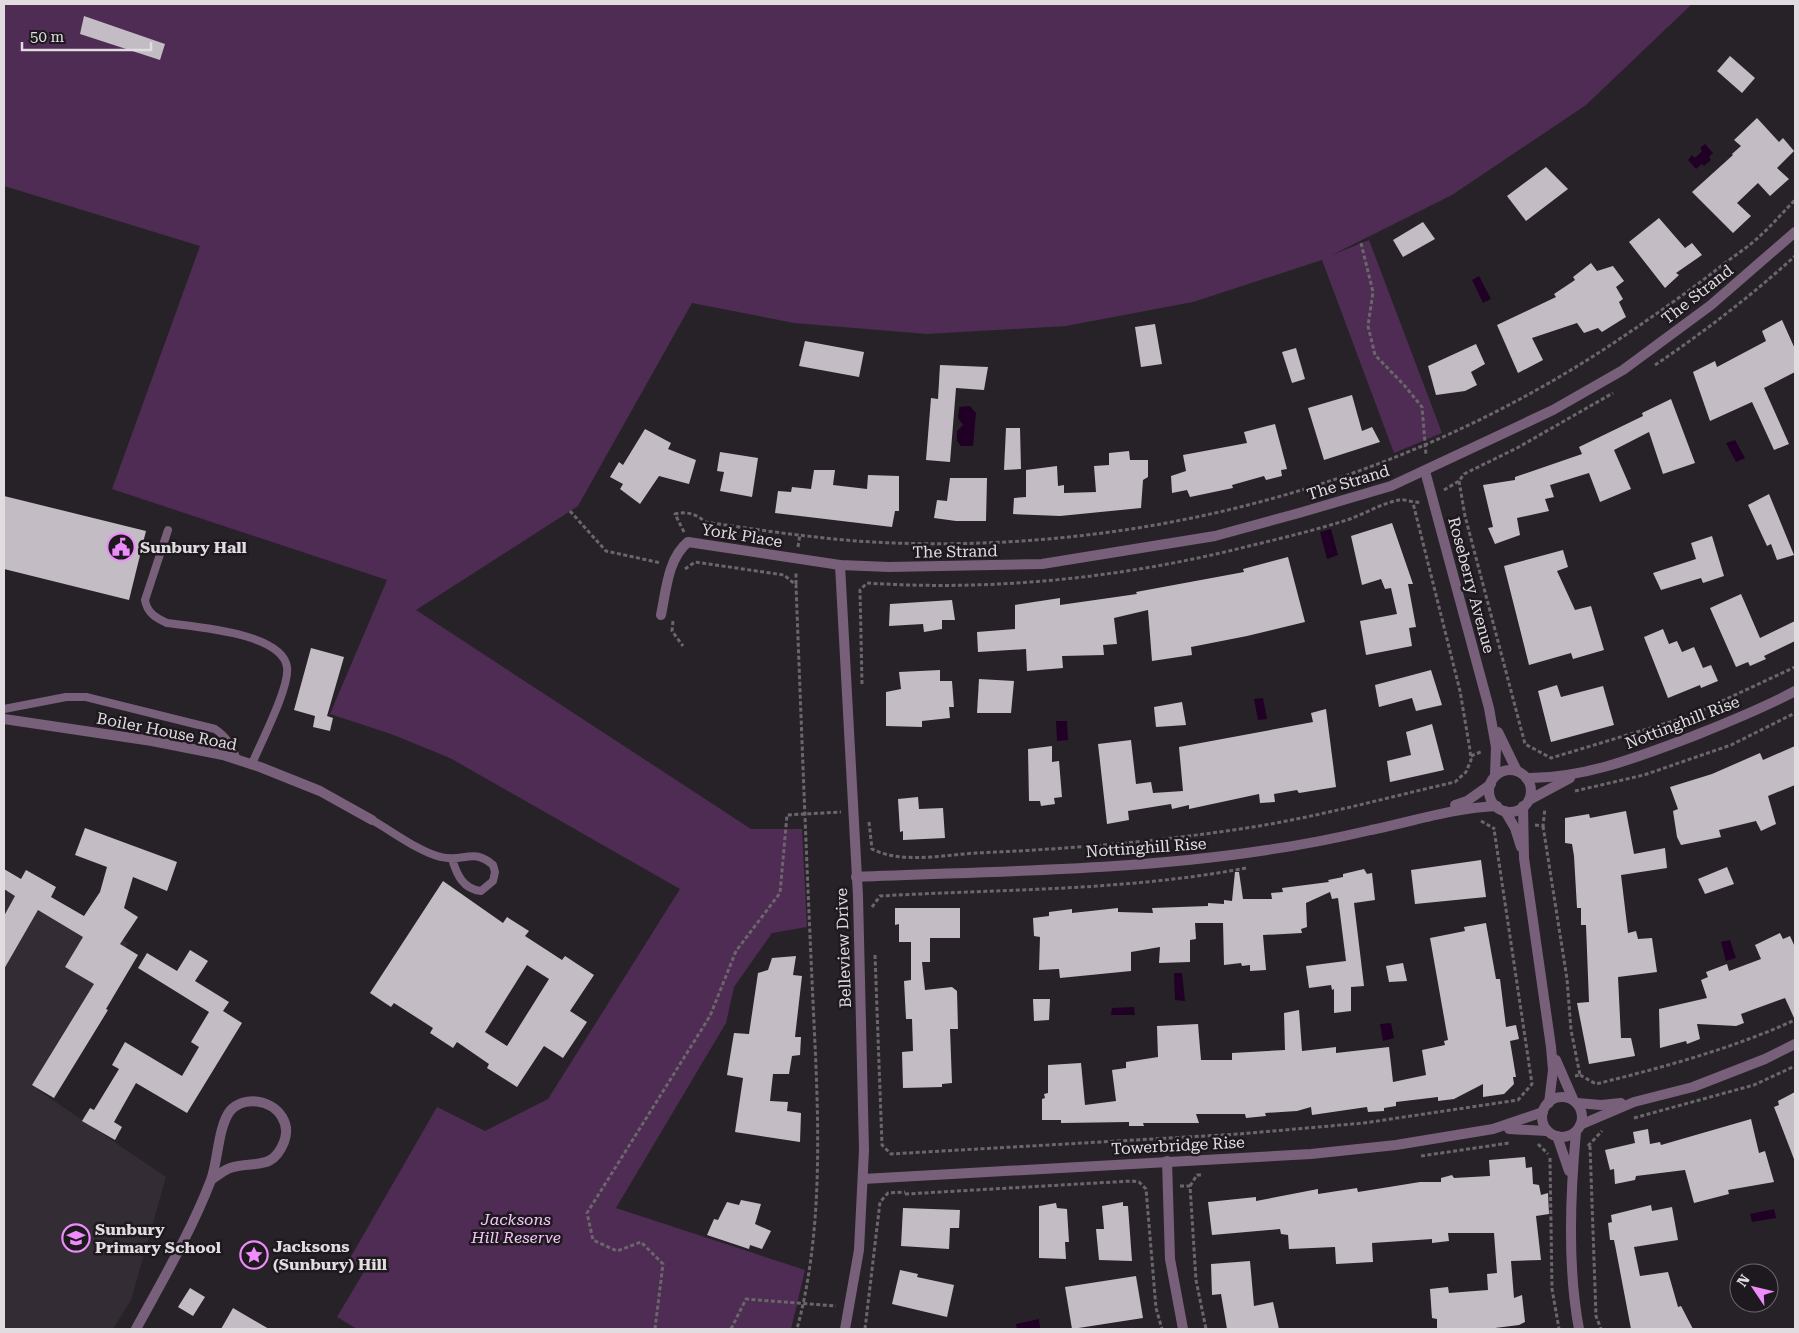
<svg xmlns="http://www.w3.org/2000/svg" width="1799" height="1333" font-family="'Roboto Serif',serif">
<rect width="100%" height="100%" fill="#272228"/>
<!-- built -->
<path fill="#342c35" d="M4 876 128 943 38 1090 166 1177 131 1300 113 1329H4Z"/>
<!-- green -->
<path fill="#4e2c53" d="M4 4H1692L1586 105 1452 195 1332 255 1369 240 1442 433 1394 453 1322 260 1193 302 1066 326 927 334 794 323 692 303 578 506 416 610 751 829H802L807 927 772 933 734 987 726 1023 616 1208 805 1270 791 1329H357L337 1317 365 1270 349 1260 437 1107 485 1131 548 1099 680 889 450 758 391 734 330 714 387 580 112 489 200 246 4 186Z"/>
<!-- water -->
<g fill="#200025">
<path d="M1705 144 1713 153 1709 157 1711 160 1704 166 1702 164 1696 169 1688 160 1692 155 1695 158 1702 151 1700 148Z"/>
<path d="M1479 276 1491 299 1483 303 1472 280Z"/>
<path d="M970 406 976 413 973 446H961L957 441V431L963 425 958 418 959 407Z"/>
<path d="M1735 440 1745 458 1736 462 1726 443Z"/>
<path d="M1331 529 1338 555 1327 559 1320 532Z"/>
<path d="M1263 698 1267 719 1258 720 1254 699Z"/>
<path d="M1056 721H1067L1068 740 1057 741Z"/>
<path d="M1730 940 1736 958 1726 961 1721 942Z"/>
<path d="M1174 973H1182L1185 1001 1175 1000Z"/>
<path d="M1134 1007 1135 1015H1111L1112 1008Z"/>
<path d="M1391 1023 1394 1038 1383 1041 1380 1024Z"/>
<path d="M1774 1209 1776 1218 1752 1222 1750 1214Z"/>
<path d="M1039 1319 1040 1328 1017 1329 1016 1324Z"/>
</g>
<!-- building -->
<g fill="#c3bcc4" fill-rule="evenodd">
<path d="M84 16 165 44 160 60 80 34Z"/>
<path d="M1730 56 1755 78 1742 93 1717 71Z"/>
<path d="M1757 118 1779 142 1783 138 1794 151 1777 168 1789 179 1770 196 1758 183 1737 203 1751 216 1733 233 1692 192 1733 155 1732 154 1741 146 1734 140Z"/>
<path d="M1546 167 1568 189 1526 221 1507 196Z"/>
<path d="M1659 218 1685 248 1692 243 1702 255 1676 273 1679 275 1665 288 1629 242Z"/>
<path d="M1423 222 1435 239 1403 257 1393 240Z"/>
<path d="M1591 263 1597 271 1613 266 1624 281 1616 287 1623 299 1619 302 1626 317 1602 332 1598 328 1584 333 1577 323 1532 338 1543 360 1518 373 1497 325 1556 297 1554 294 1575 280 1573 277Z"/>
<path d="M1782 320 1795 349V372L1764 388 1789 444 1774 450 1752 402 1710 421 1693 372 1715 361 1717 367 1766 341 1762 331Z"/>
<path d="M1155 324 1162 364 1141 367 1135 327Z"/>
<path d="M805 341 864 352 859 377 799 366Z"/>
<path d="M1476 344 1485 364 1471 372 1477 385 1465 391 1436 395 1428 366Z"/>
<path d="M1296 348 1305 379 1292 383 1282 352Z"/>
<path d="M940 365 988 367 984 390 956 388 950 462 926 460 931 398 938 399Z"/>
<path d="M1352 395 1362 431 1372 427 1380 442 1324 460 1308 408Z"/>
<path d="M1671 399 1695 463 1663 474 1649 432 1614 450 1631 489 1600 502 1589 473 1550 485 1554 497 1545 499 1549 511 1517 518 1520 535 1495 544 1488 528 1493 527 1483 485 1515 480V477L1582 454 1579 447 1643 416 1642 413Z"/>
<path d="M1275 424 1287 469 1281 470 1282 476 1266 480 1264 476 1232 485 1233 488 1190 497 1187 490 1172 493 1171 476 1186 471 1183 455 1247 443 1244 432Z"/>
<path d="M1006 428H1020L1021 469 1004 470Z"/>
<path d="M645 429 671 443 668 449 696 460 689 484 659 476 640 504 620 489 623 484 610 477 619 462 623 465Z"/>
<path d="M1129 451 1130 460H1148V477L1143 480 1141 508 1060 516 1013 514 1014 498 1026 497V470L1057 466 1058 486 1064 485V493L1096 492 1094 466 1109 465V453Z"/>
<path d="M720 452 758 458 752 497 720 491 724 472 717 471Z"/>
<path d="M814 470H835L833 485 867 489 868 475 899 476V511H895L892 527 775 513 778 491 791 492 792 487 811 489Z"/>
<path d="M950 478H987L986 521H956L934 518 937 500 947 501Z"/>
<path d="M1769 494 1794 555 1777 560 1771 544 1767 546 1748 505Z"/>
<path d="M4 496 146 531 129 600 4 569Z"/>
<path d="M1392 523 1413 584H1408L1416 627 1409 628 1412 646 1366 655 1360 621 1397 614 1391 588 1385 589 1381 579 1362 585 1351 536Z"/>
<path d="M1712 536 1724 576 1703 583 1701 578 1661 590 1653 573 1696 559 1691 543Z"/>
<path d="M1563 550 1568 567 1557 571 1575 610 1591 606 1604 650 1573 659 1571 653 1529 665 1504 566Z"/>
<path d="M1288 557 1305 622 1247 636 1191 647 1192 655 1152 661 1148 610 1114 618 1117 644 1103 645 1104 655 1062 656 1063 668 1027 671 1026 649 978 652 977 632 1015 629V605L1060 598V605L1137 594 1136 592 1244 572 1243 569Z"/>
<path d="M1741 594 1760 638 1795 621V641L1764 656 1766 659 1750 666 1748 662 1736 667 1710 608Z"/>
<path d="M952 600 955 620H942V629L924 632 923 624 889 626 890 604Z"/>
<path d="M1663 629 1669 644 1677 641 1682 652 1694 647 1703 668 1711 665 1718 681 1701 688 1700 685 1668 698 1644 637Z"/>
<path d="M311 648 344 657 327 716 333 718 330 731 313 727 315 716 294 710Z"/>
<path d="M940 670V681H952L954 707H949L950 718 922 721V727L886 726V692L901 689 899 672Z"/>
<path d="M1431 670 1442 705 1416 711 1412 698 1379 707 1375 685Z"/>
<path d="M979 679 1014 681 1011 713H977Z"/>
<path d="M1557 685 1561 697 1603 686 1614 725 1551 742 1538 691Z"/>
<path d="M1182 702 1186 725 1156 727 1154 707Z"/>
<path d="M1326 709 1336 787 1299 793 1297 790 1274 794 1275 802 1260 803 1259 794 1189 809V805L1172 809 1171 804 1128 811 1129 820 1107 824 1098 744 1131 740 1136 784 1151 782 1153 793 1183 791 1179 747 1313 722 1311 713Z"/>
<path d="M1432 724 1444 770 1390 782 1387 761 1411 755 1406 732Z"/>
<path d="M1052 746V762L1059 761 1062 797 1054 798 1055 804 1041 806 1040 801H1029L1028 749Z"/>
<path d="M1795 746V785L1768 796 1776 824 1761 831 1756 821 1719 830 1721 837 1681 845 1677 837 1673 811 1678 809 1670 787 1712 774 1760 753 1763 760Z"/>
<path d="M918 797 919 809 943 808 945 838 903 840V831L900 832 898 799Z"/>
<path d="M1626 811 1634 854 1665 848 1667 868 1621 875 1628 933 1636 931 1638 939 1652 938 1657 972 1618 977 1621 1038H1631L1635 1056 1589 1064 1577 1003 1589 1002 1586 925H1581V908H1577L1574 856 1572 844 1565 843V818L1589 814 1590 818Z"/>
<path d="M85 828 177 862 167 891 133 877 124 908 138 917 120 944 138 955 106 1009 108 1010 54 1098 32 1085 94 984 65 967 83 937 38 910 4 969V916L15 896 4 889V869L21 879 26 870 56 887 51 897 84 916 100 892 107 867 75 855Z"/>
<path d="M1481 860 1486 897 1415 904 1411 870Z"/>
<path d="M1727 867 1734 884 1705 894 1698 879Z"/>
<path d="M1364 869 1367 874 1372 873 1375 900 1354 903 1364 986 1351 987V1011L1334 1013V989L1332 990 1331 985 1309 988 1306 966 1346 961 1338 898 1332 899 1330 892 1306 903 1307 927 1301 929 1302 933 1263 935 1266 970 1250 971V965L1242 966 1241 963 1224 965 1223 923H1195L1196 939 1190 940V962L1159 963 1160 947 1131 952V971L1060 978 1059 969 1039 970 1040 937 1034 936 1033 918 1049 916V912L1072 909V913L1118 908V912L1153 913 1152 908 1208 906V903L1224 904V900L1232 901 1235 872H1239L1243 899H1272L1271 893 1283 892 1282 888 1329 882 1328 880 1343 877V874Z"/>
<path d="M443 881 503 923 507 917 529 931 525 936 562 960 565 956 594 975 570 1011 587 1022 563 1058 544 1046 517 1087 487 1068 489 1064 457 1042 453 1048 430 1033 433 1028 394 1003 391 1007 370 993ZM527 965 549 979 507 1046 485 1032Z"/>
<path d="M895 908H960V938H930V962H922L925 990 952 987 957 991 958 1029H950L952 1083 942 1084V1087L903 1088 902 1052 913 1051 912 1019H906L904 981 911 980V942H899V924L895 925Z"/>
<path d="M1486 923 1496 979H1500L1506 1027 1516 1025 1519 1039 1510 1041 1516 1077H1513L1514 1084 1504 1094 1483 1097V1084L1454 1099 1438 1101V1097L1396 1102V1106L1384 1108V1111L1368 1112 1367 1107 1312 1115 1311 1107 1297 1111 1265 1113 1266 1116 1246 1118 1245 1114H1196L1199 1123H1143L1144 1126H1129V1122L1061 1123V1120H1042V1099L1045 1098 1044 1094 1048 1093V1065L1081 1063 1085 1105 1116 1101 1112 1070 1126 1068V1062L1158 1057 1157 1026 1198 1024 1201 1060H1232V1053L1285 1050 1284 1013 1299 1010 1302 1051 1336 1047V1053L1389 1047 1393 1082 1426 1075 1422 1050 1445 1045 1444 1041 1448 1040 1430 938 1465 931 1464 927Z"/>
<path d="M1780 933 1783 939 1790 936 1795 947V1020L1785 998 1741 1014 1744 1023 1736 1026 1697 1024 1700 1039 1687 1044 1686 1041 1660 1048 1659 1009 1707 998 1701 980 1708 977 1706 972 1727 964 1729 971 1761 959 1755 945Z"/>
<path d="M190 950 208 961 195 981 229 1002 223 1011 242 1023 187 1113 136 1083 114 1122 122 1127 115 1140 82 1121 90 1108 94 1110 119 1069 112 1065 125 1042 182 1076 199 1047 191 1042 209 1012 138 968 147 953 177 971Z"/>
<path d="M796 956 793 975 802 976 795 1037H801L800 1055 792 1056 789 1074H773L770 1101 788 1102 787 1111 801 1113 800 1142 735 1132 743 1078 727 1075 734 1033 749 1034 758 973 768 970 772 958Z"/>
<path d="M1403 963 1407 981 1389 982 1386 966Z"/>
<path d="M1033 999H1050L1049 1020 1034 1021Z"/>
<path d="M1795 1092V1159H1794L1774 1107 1779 1105 1778 1101Z"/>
<path d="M1751 1119 1759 1153 1765 1151 1774 1182 1728 1190 1729 1194 1694 1203 1685 1170 1636 1176 1635 1180 1615 1184 1614 1169 1610 1170 1605 1150 1635 1143 1633 1132 1648 1129 1650 1144 1660 1142 1661 1145Z"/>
<path d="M1525 1157 1526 1168 1532 1167 1533 1184 1539 1185 1541 1195 1548 1193 1549 1214 1536 1216 1541 1260 1511 1261 1514 1298 1522 1295 1525 1322 1519 1325 1487 1329H1437V1319L1432 1318 1430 1289 1448 1287 1449 1293 1488 1290 1487 1274 1497 1273 1494 1233H1448L1449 1241 1432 1243V1239L1372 1243 1373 1262 1336 1264 1335 1247 1289 1249 1288 1235 1281 1234 1280 1229 1212 1235 1208 1202 1256 1197V1201L1318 1189V1194L1357 1188 1358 1192 1420 1182H1441V1178L1452 1175 1454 1178 1490 1176 1489 1160Z"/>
<path d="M741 1200 761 1204 755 1224 771 1231 762 1249 750 1245 749 1249 707 1235 714 1219 718 1220 727 1202 739 1205Z"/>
<path d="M1123 1202V1206H1128L1132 1261 1099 1260 1096 1229H1104L1102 1206Z"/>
<path d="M1056 1203 1057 1208 1067 1209 1069 1242H1065L1066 1259 1039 1258V1206Z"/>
<path d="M1651 1205 1652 1211 1672 1207 1678 1240 1634 1247 1640 1276 1668 1272 1678 1307 1681 1306 1693 1329H1631L1616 1250 1614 1240H1610L1608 1223 1612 1222 1611 1215Z"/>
<path d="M903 1208 960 1210 959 1228H950L949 1249 901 1246Z"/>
<path d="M1250 1261 1254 1306 1273 1302 1279 1329H1227L1221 1294 1212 1295 1211 1264Z"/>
<path d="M900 1270 918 1274 917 1277 954 1285 947 1317 892 1304Z"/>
<path d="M1136 1276 1143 1318 1072 1329 1065 1287Z"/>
<path d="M190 1288 205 1297 193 1316 178 1307Z"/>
<path d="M233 1308 269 1329H221Z"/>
</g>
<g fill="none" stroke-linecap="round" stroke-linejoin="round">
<!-- path -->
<g stroke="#6b666b" stroke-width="3" stroke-dasharray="4 2.5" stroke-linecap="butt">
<path d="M1361 243 1373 292 1368 326 1375 355 1404 385 1422 407 1426 455"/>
<path d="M1655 365C1704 332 1751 296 1795 256"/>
<path d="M1459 481 1465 516 1525 744 1551 758 1690 716 1795 667"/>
<path d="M1444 490 1459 481 1464 474 1517 448 1613 393"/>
<path d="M570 511 606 551 661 563"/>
<path d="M684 532 675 514C686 511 697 514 705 522 767 531 831 541 894 543 1153 552 1409 482 1624 336 1658 313 1692 289 1725 263 1737 254 1751 245 1762 234 1774 223 1784 211 1795 200"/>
<path d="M798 547 800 534"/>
<path d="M685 569 695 562 784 575 796 585C801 717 806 849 812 980 817 1094 827 1218 797 1329"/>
<path d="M796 584V571"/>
<path d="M673 621 672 631 683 646"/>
<path d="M862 684 860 590 867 583C988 591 1111 579 1229 551 1269 541 1310 532 1350 519 1366 513 1383 503 1399 500 1406 499 1413 503 1421 502"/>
<path d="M1471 756 1483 751"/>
<path d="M1575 791 1644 775 1731 745 1795 713"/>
<path d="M1481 821 1495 829"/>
<path d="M869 822 872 849C901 864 944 855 976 853 1071 849 1166 841 1259 826 1325 815 1389 797 1455 782L1466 772 1471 760 1470 750 1460 691 1413 503"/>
<path d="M1535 825 1543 826 1545 808"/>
<path d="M1543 826 1567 979 1571 1030 1580 1075 1575 1076"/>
<path d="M872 907 880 896C1002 889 1126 891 1246 868"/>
<path d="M875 955 882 1145 891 1154 1239 1134 1364 1123 1518 1100 1532 1084 1494 829"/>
<path d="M1580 1075 1596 1084C1664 1067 1731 1049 1795 1020"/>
<path d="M1634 1118 1754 1085 1795 1066"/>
<path d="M1538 1144 1548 1154"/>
<path d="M1588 1146 1602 1131"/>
<path d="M1590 1146 1596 1316 1601 1329"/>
<path d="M1421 1156 1509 1143"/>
<path d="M1550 1158 1552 1289 1559 1329"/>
<path d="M1180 1186H1190L1196 1280 1206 1329"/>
<path d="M1190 1186 1197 1175H1201"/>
<path d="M905 1194 1132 1181 1139 1182 1146 1189 1156 1308 1162 1329"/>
<path d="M655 1329 663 1264 641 1242 617 1251 593 1240 587 1213 710 1016 736 951 780 893 787 815 841 812"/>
<path d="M731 1329 746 1299 836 1306"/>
<path d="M865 1329 880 1202 888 1193 905 1192"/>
</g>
<!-- service -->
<g stroke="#78607b" stroke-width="8">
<path d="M168 530 145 600C147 613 156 618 167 623 196 627 282 633 287 667 290 687 260 744 252 764"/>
<path d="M4 709 66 697H86L215 729C227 737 232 746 237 760"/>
<path d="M372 820C392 831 419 852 441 857 463 863 473 847 493 865L495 872 493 881 481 891C463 889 457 875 452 859"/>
</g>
<!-- minor -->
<g stroke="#78607b" stroke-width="10">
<path d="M1425 471 1489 708 1496 747 1495 776"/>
<path d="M840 565 858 896 864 1150 859 1250 845 1329"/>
<path d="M661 615C666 591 668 558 688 542L840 565 889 567 1042 564 1215 536 1299 513 1391 486 1553 410 1623 370 1711 305 1795 232"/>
<path d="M4 719 152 741 223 755 260 767 320 791 372 820"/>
<path d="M1498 732 1517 771"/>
<circle cx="1510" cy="791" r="21"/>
<path d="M1526 778C1583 779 1638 757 1691 737 1726 723 1762 709 1795 691"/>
<path d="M1529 800 1570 778"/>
<path d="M1455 805 1467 801 1491 784"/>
<path d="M1523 806 1524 858 1551 1047 1553 1070 1549 1103"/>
<path d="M1505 811 1515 828 1521 847"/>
<path d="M856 877C993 871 1131 871 1267 850 1302 845 1337 838 1371 830 1414 821 1453 808 1497 806"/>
<path d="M1556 1060 1573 1099"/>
<circle cx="1562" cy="1117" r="20"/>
<path d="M1577 1103 1601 1105 1621 1103"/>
<path d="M1580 1125 1634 1102 1693 1087 1765 1059 1795 1044"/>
<path d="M1509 1129 1547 1131"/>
<path d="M1576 1132C1570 1196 1567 1266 1579 1329"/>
<path d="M1557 1136 1569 1171"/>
<path d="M1167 1161 1170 1259 1183 1329"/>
<path d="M863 1179 1311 1154 1396 1145 1493 1129 1543 1112"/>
<path d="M136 1329C162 1281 191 1232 211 1180 218 1161 218 1127 230 1111 244 1095 272 1100 282 1117 287 1125 287 1134 284 1142 272 1172 254 1160 230 1168 224 1170 217 1176 211 1180"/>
</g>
</g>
<!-- icons -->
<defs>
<g id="civic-ring" transform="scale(1.4375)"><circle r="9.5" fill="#1e191e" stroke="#ed8cfa" stroke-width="1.5"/><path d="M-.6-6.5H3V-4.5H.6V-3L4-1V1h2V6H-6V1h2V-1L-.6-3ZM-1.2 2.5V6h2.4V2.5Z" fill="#ed8cfa"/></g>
<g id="school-ring" transform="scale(1.4375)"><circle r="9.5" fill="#1e191e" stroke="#ed8cfa" stroke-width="1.5"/><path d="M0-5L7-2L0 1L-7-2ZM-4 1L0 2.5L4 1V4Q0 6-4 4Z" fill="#ed8cfa"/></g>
<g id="sight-ring" transform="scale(1.4375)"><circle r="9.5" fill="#1e191e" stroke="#ed8cfa" stroke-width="1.5"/><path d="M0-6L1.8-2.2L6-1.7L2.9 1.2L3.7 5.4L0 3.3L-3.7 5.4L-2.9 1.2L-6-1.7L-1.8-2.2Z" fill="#ed8cfa"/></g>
</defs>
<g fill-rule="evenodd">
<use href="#civic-ring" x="121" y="547"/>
<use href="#school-ring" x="76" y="1238"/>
<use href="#sight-ring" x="254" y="1255"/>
</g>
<g text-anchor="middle" stroke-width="5" stroke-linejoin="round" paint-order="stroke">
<!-- street labels -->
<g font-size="16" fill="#e0dce0" stroke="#1e191e">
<text transform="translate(1697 294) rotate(-38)" y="6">The Strand</text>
<text transform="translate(1348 482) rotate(-17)" y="6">The Strand</text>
<text transform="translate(742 535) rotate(9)" y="6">York Place</text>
<text transform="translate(955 551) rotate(-1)" y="6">The Strand</text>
<text transform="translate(1472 585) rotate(75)" y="6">Roseberry Avenue</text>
<text transform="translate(1682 722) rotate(-21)" y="6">Nottinghill Rise</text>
<text transform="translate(167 731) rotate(11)" y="6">Boiler House Road</text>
<text transform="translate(1146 847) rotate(-4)" y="6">Nottinghill Rise</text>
<text transform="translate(843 948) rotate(-92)" y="6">Belleview Drive</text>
<text transform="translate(1178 1145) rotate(-3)" y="6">Towerbridge Rise</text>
</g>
<!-- poi labels -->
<g font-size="16" font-weight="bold" fill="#e0dce0" stroke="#1e191e" text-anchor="start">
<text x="140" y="553">Sunbury Hall</text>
<text x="95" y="1235">Sunbury<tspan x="95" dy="18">Primary School</tspan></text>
<text x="273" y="1252">Jacksons<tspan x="273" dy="18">(Sunbury) Hill</tspan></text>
</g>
<!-- park labels -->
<g font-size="16" font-style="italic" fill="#f4c5f9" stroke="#1e191e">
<text x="516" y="1225">Jacksons<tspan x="516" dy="18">Hill Reserve</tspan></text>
</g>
</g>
<!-- border -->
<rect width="1799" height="1333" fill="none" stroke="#e0dce0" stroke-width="10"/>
<!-- north arrow -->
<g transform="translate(1754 1288) rotate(305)"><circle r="24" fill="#1e191e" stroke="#6c676c"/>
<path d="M0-4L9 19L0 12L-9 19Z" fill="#ed8cfa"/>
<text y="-8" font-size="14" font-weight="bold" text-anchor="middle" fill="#e0dce0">N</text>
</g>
<!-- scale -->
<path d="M22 42v8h129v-8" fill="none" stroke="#e0dce0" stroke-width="2.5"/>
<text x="30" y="42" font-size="15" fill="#e0dce0" stroke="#1e191e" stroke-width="4" paint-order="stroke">50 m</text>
</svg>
